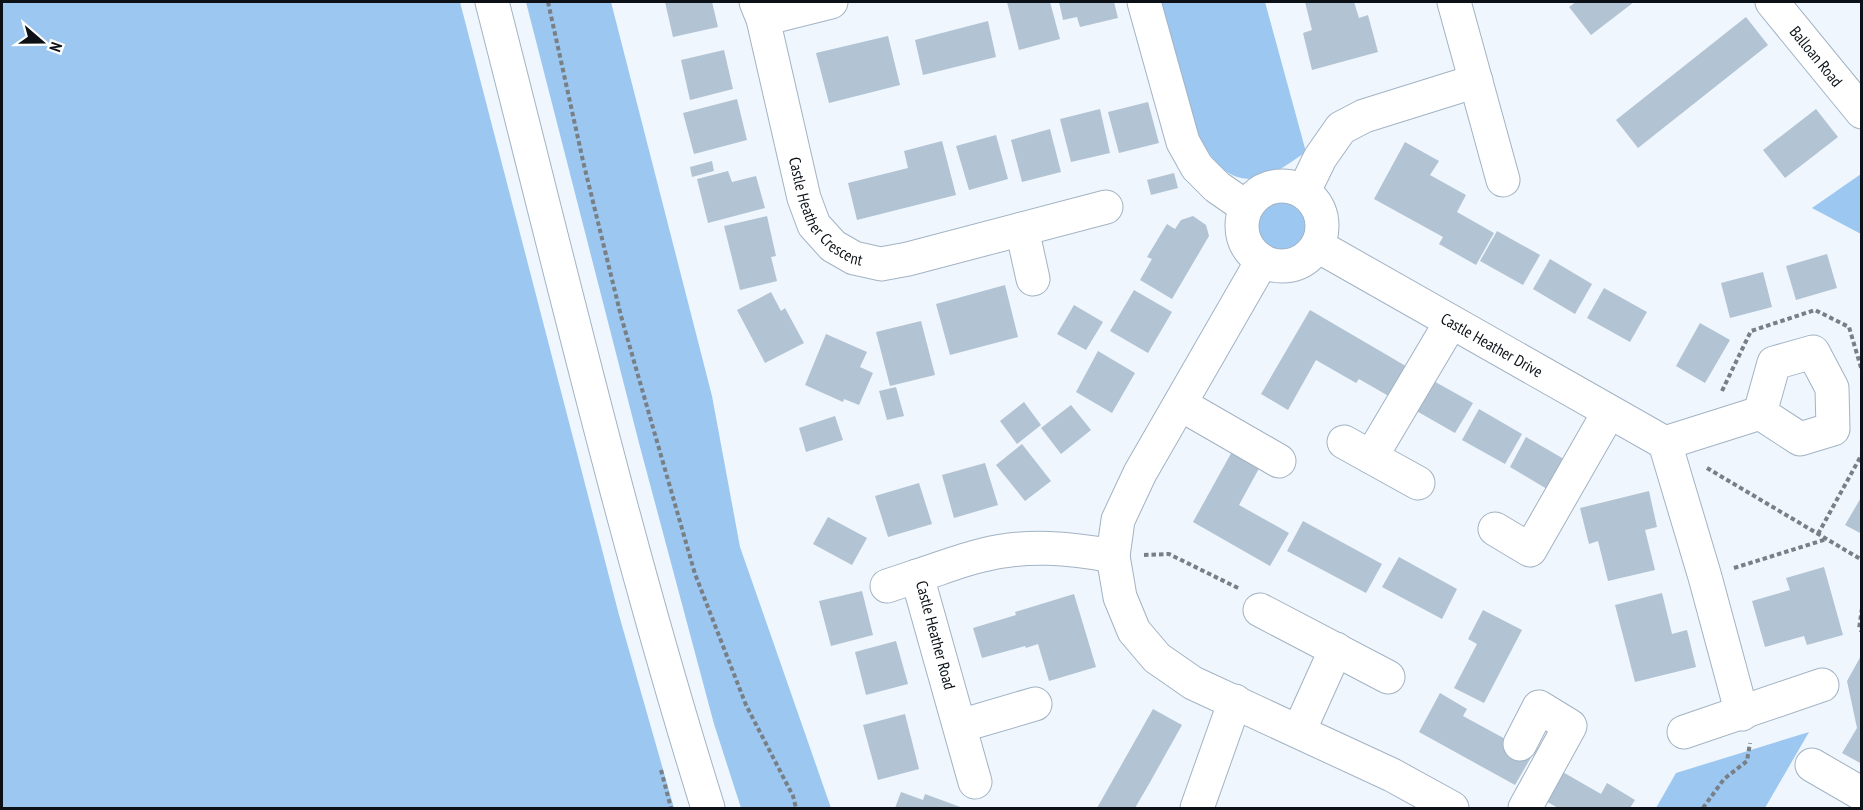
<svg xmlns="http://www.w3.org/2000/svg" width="1863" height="810" font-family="'PT Sans Narrow',sans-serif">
<rect width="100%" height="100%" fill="#eff6fd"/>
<!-- green -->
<g fill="#9cc7f1">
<path d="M2 2H460L619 615 674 808H2Z"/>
<path d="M526 2H611L712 396 740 547 831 808H741L714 724 639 443Z"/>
<path d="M1158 2H1265L1306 152C1290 162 1272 178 1253 179 1204 181 1189 108 1179 73 1172 49 1165 25 1158 2Z"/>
<path d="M1861 174V234L1812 208Z"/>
<circle cx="1281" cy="227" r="27"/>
<path d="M1809 732 1765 808H1656L1676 773Z"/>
</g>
<!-- building -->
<g fill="#b2c3d4">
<path d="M665 2H712L718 27 673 37Z"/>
<path d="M1007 2H1050L1060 39 1019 50Z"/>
<path d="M1059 2H1114L1118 18 1080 27 1077 17 1063 20Z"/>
<path d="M1305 2H1354L1359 18 1368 15 1378 52 1312 70 1303 33 1312 30Z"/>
<path d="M1576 2H1634L1591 35 1569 7Z"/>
<path d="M1746 17 1768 45 1638 148 1616 120Z"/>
<path d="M988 21 996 57 923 75 915 40Z"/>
<path d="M888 36 900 85 829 103 816 53Z"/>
<path d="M724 50 733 89 690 100 681 60Z"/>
<path d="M737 99 747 140 694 154 683 113Z"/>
<path d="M1148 102 1159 143 1119 153 1108 112Z"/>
<path d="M1100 109 1110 153 1071 162 1060 119Z"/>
<path d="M1816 109 1838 137 1785 178 1763 150Z"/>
<path d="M1050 129 1061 172 1022 182 1011 140Z"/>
<path d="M996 135 1008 179 969 190 956 146Z"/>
<path d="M942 141 956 195 857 220 848 183 908 168 904 151Z"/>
<path d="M1405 142 1439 161 1430 175 1466 195 1457 212 1494 233 1476 265 1439 244 1443 237 1374 199Z"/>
<path d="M712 161 714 171 692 177 690 167Z"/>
<path d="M728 171 732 182 756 176 765 208 708 223 697 179Z"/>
<path d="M1174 173 1178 188 1151 195 1147 180Z"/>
<path d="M767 216 776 256 771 257 777 281 740 290 724 226Z"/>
<path d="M1193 216 1206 225 1209 236 1172 299 1140 280 1152 259 1147 257 1167 224 1175 229 1181 220Z"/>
<path d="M1497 231 1540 255 1523 285 1480 261Z"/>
<path d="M1827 254 1837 288 1796 300 1786 266Z"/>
<path d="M1550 259 1592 284 1575 314 1533 289Z"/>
<path d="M1763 272 1772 307 1730 318 1721 283Z"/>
<path d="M1005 285 1018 337 950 355 936 304Z"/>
<path d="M1604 288 1647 312 1630 342 1587 318Z"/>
<path d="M1134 290 1172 312 1148 353 1110 331Z"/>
<path d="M771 292 781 311 785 308 804 343 765 363 737 310Z"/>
<path d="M1074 305 1103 322 1086 350 1057 334Z"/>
<path d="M1310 310 1416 372 1399 402 1359 379 1356 383 1316 360 1288 410 1261 394Z"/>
<path d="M921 321 935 375 890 386 876 332Z"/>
<path d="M1700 323 1730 340 1705 383 1676 366Z"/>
<path d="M826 334 867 352 860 367 873 373 859 405 844 399 843 402 805 385Z"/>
<path d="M1098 351 1135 373 1112 413 1076 392Z"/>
<path d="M1430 379 1473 403 1455 433 1413 409Z"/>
<path d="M896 387 904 416 887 420 879 391Z"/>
<path d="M1024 402 1041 425 1017 444 1000 421Z"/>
<path d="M1071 405 1091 430 1061 454 1041 428Z"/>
<path d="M1479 409 1522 434 1505 464 1462 440Z"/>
<path d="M835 416 843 440 806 452 799 428Z"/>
<path d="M1526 437 1569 462 1552 492 1510 467Z"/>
<path d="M1022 444 1051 481 1025 501 996 465Z"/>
<path d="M1234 448 1262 463 1239 505 1289 533 1270 566 1193 522Z"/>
<path d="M985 463 998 505 954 518 942 475Z"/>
<path d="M919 483 932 524 888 537 875 496Z"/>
<path d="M1649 491 1657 527 1645 530 1655 570 1608 581 1598 541 1589 544 1580 508Z"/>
<path d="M1862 496V534L1845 525Z"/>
<path d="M828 517 867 538 852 565 813 544Z"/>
<path d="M1303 521 1382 564 1366 593 1287 551Z"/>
<path d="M1399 557 1457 589 1442 619 1382 587Z"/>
<path d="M1824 567 1843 635 1807 645 1804 636 1765 647 1752 601 1790 590 1786 578Z"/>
<path d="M862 591 873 635 831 646 819 601Z"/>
<path d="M1662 593 1672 634 1687 630 1696 667 1635 682 1615 605Z"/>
<path d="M1074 594 1096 667 1049 681 1038 644 1026 648 1025 646 982 658 973 628 1016 615 1015 612Z"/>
<path d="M1483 610 1522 630 1484 703 1454 688 1477 644 1468 639Z"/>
<path d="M896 641 908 684 866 695 855 652Z"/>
<path d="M1862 654V764L1842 753 1857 728 1847 681Z"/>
<path d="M1440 693 1467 709 1463 716 1533 754 1515 785 1419 732Z"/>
<path d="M1153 709 1182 725 1149 784 1135 808H1097Z"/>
<path d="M905 714 919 769 878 780 863 725Z"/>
<path d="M1561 771 1601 794 1607 783 1635 800 1630 808H1558L1544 800Z"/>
<path d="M901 792 923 800 925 794 963 808H895Z"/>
</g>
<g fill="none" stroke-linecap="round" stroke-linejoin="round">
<!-- minor casing -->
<g stroke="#a2b3c4" stroke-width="35">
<g id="minor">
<path id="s1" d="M756 2 763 19 804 198 814 225 833 246 854 258 881 264 908 259 1106 207"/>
<path d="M1144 2 1183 142 1197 167 1217 187 1246 207"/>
<path d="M1454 2 1503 180"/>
<path id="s2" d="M1772 2 1862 112"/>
<path d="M763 19 831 2"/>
<circle cx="1282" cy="226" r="40"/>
<path d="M1304 191 1320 158 1341 128 1364 116 1476 81"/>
<path d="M1022 229 1033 279"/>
<path id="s3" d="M1318 246 1665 443 1705 577 1742 714"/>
<path d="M1262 261 1140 473 1118 520 1113 556 1120 597 1134 631 1157 658 1193 683 1392 775 1452 808"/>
<path d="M1813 352 1832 388 1833 429 1800 439 1760 413 1774 363Z"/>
<path d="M1180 404 1279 461"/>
<path d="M1344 442 1418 483"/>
<path d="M1665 443 1760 413"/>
<path d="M1371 457 1451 322"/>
<path d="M1495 529 1530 550 1609 412"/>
<path d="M887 586 917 576"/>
<path d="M1260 610 1388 677"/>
<path d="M960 726 1035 704"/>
<path d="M1299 731 1336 649"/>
<path d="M1684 732 1822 685"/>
<path d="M1520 744 1539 707 1570 726 1525 808"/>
<path d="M1812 765 1862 794"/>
<path d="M975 782 917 576C939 569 961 560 983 555 1026 544 1070 548 1113 556"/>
<path d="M1197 808 1235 701"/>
</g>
</g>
<!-- major casing -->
<g stroke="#a2b3c4" stroke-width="35">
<path id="major" d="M492 2C561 271 625 543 708 808"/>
</g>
<!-- path -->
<g stroke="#787f85" stroke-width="4" stroke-dasharray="4.5 3" stroke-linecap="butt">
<path d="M548 2 583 161 621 316 695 574 746 705 793 796 796 808"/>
<path d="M1722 391 1751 331 1815 310 1849 327 1862 371"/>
<path d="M1707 468 1862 560"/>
<path d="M1818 534 1862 454"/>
<path d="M1144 555 1169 554 1240 589"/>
<path d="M1734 568 1827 539"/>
<path d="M1862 608 1859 629 1862 631"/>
<path d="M661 770 671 808"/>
<path d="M1703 808 1724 779 1747 761 1750 743"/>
</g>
<!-- minor -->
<use href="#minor" stroke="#fff" stroke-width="33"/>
<!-- major -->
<use href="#major" stroke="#fff" stroke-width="33"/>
</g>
<g text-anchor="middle" stroke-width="5" stroke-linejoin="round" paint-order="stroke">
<!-- street labels -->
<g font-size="16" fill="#0b1116" stroke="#fff">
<text dy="6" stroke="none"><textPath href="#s2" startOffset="70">Balloan Road</textPath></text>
<text dy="6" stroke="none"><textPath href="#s1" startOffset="226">Castle Heather Crescent</textPath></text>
<text dy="6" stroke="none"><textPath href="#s3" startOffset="200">Castle Heather Drive</textPath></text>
<text transform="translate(936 635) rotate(75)" y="6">Castle Heather Road</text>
</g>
</g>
<!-- border -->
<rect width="1863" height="810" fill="none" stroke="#0b1116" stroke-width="6"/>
<!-- north arrow -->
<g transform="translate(42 42) rotate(110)" stroke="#ffffff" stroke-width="4.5" paint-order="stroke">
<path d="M0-4.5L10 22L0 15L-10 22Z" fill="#0b1116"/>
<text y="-9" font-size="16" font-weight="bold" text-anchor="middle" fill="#0b1116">N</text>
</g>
</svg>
